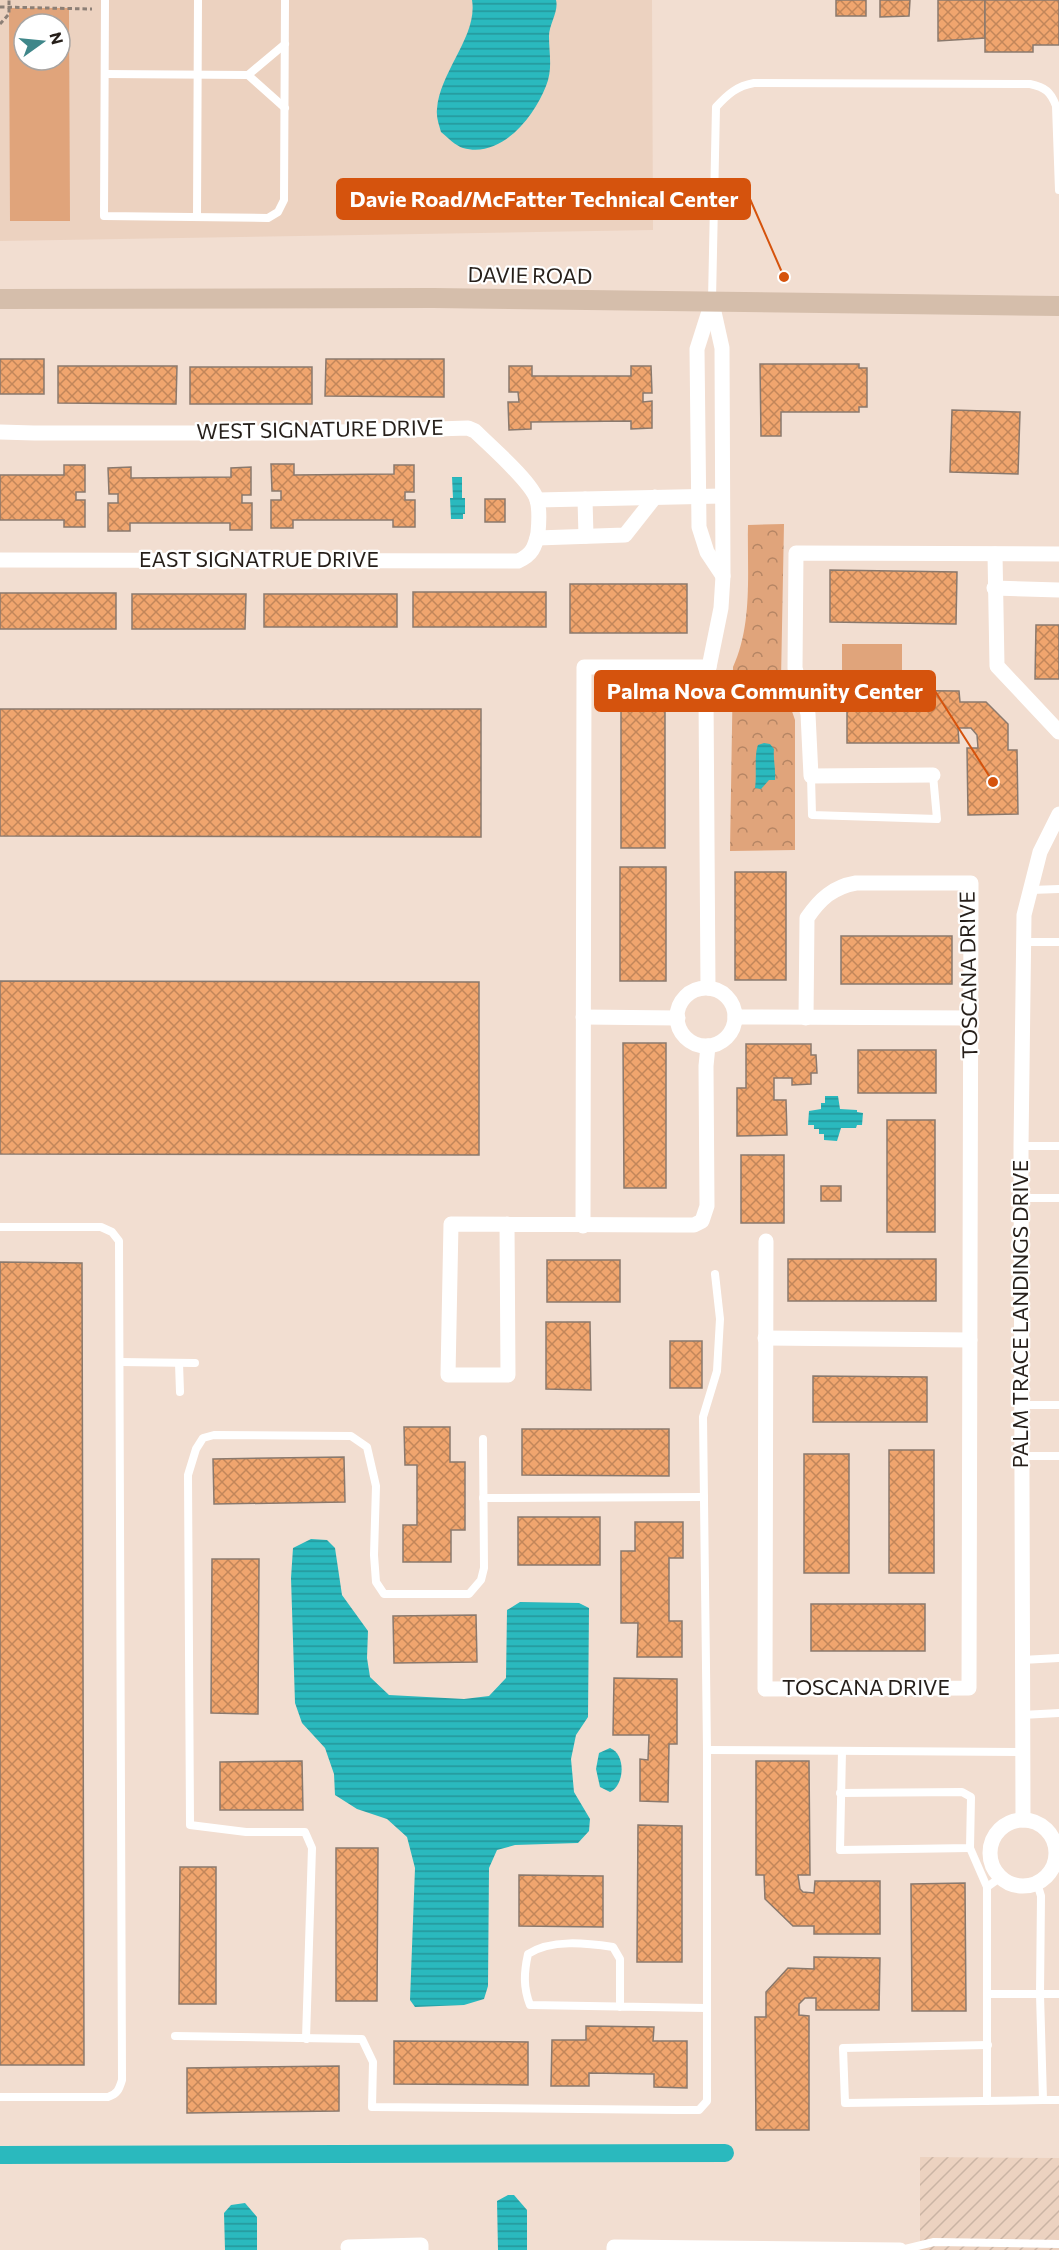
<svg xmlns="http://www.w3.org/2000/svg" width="1059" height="2250" font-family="Commissioner,sans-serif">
<defs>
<pattern id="industrial-furrows" width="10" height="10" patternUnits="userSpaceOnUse" patternTransform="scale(1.5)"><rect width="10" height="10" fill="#ecd2c0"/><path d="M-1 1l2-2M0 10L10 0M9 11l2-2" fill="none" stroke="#cab4a4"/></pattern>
<pattern id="park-crowns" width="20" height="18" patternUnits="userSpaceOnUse" patternTransform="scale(1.5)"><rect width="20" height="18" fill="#e0a47b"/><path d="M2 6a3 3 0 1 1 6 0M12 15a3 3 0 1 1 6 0" fill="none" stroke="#b58564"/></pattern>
<pattern id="water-rules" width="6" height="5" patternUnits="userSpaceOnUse" patternTransform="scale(1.5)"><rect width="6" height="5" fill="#2ab9be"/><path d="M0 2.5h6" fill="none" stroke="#24969a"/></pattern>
<pattern id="building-cross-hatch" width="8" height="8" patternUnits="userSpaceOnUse" patternTransform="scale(1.5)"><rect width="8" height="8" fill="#f0a56e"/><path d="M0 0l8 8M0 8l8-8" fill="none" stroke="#c2865a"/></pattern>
</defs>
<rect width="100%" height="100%" fill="#f2ded1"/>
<!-- built -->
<path fill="#ecd2c0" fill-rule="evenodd" d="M0 0H652L653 230 0 241ZM24 24H60V60H24Z"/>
<!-- industrial -->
<path fill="url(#industrial-furrows)" d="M920 2157 1059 2158V2250H920Z"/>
<!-- grass -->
<g fill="#e0a47b" fill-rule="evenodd">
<path d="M9 8H69L70 221H10ZM24 24H60V60H24Z"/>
<rect x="842" y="644" width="60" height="27"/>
</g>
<!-- park -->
<path fill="url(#park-crowns)" d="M784 524 781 679 795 720V850L730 851 733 667C753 623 747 572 748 525Z"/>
<!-- water -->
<g fill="url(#water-rules)">
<path d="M472 0H556C559 11 549 24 549 36 549 54 553 69 546 86 534 117 501 159 463 148 456 146 447 137 441 132 439 125 436 117 437 109 440 71 478 36 472 0Z"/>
<path d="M452 477H462V498H465V514H463V519H451L450 498H453Z"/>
<path d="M764 743 770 744 774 749C773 760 776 770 775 780H769L761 789 755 788C757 776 754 755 758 745Z"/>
<path d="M825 1096H838L840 1109 857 1110V1112L863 1113 862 1125H857L856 1128H841L837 1141 824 1140V1134H819V1129H814V1125H808L809 1111 821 1109V1103H825Z"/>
<path d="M311 1539 327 1540 335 1548 342 1595 368 1631 367 1658 370 1677 389 1695 464 1699 489 1696 506 1678 507 1610 520 1602 579 1603 589 1608 588 1717 576 1735 571 1759 574 1792 590 1819 589 1831 578 1843 515 1845 497 1850 489 1868 488 1986 484 1999 464 2005 415 2007 410 2000 415 1868 407 1837 387 1819 357 1809 335 1795 334 1774 325 1748 302 1723 295 1703 291 1578 293 1548Z"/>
<path d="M610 1748C626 1754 625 1785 610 1792L600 1787 596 1769 599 1753Z"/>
<path d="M508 2195H514L527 2210V2250H498L497 2201Z"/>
<path d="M245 2203 257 2217V2250H225L224 2213 231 2205Z"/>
</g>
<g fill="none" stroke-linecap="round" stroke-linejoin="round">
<!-- canal -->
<path stroke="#2ab9be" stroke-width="18" d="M0 2155 725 2153"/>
</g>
<!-- building -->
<g fill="url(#building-cross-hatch)" stroke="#8a796d" stroke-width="1.5">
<rect x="836" y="0" width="30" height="16"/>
<path d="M880 0H910L909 16 880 17Z"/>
<path d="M938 0H985V38L938 41Z"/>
<path d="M985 0H1059V45H1033V52H985Z"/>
<rect x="0" y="359" width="44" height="35"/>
<path d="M326 359H444V397L325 396Z"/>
<path d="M760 364H859V368H867V407H859V412H781V436H761Z"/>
<path d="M58 366H177L176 404 58 403Z"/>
<path d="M509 366H532V376H631V366H651L652 393H643V402L652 401V428L631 429V421L531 422V429L509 430 508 402H519L518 392H509Z"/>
<rect x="190" y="367" width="122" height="37"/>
<path d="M952 410 1020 412 1018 474 950 472Z"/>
<path d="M271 464H294V475L394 474V465H414V492H405V500H415V527H393V520H293V528H271V500H281V491H272Z"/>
<path d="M64 465H85V492H76V500H85V527H64V520H0V475H64Z"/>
<path d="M131 467V478L231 477V468L251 467V495H242V503H252V530H230V523H130V531H108V503H118V494H109L108 468Z"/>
<rect x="485" y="499" width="20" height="23"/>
<path d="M830 570 957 572 956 624 830 622Z"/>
<rect x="570" y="584" width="117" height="49"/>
<rect x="413" y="592" width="133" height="35"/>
<rect x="0" y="593" width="116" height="36"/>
<path d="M132 594H246L245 629H132Z"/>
<rect x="264" y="594" width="133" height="33"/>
<path d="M1036 625H1059V679H1035Z"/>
<path d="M847 690 959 691 960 702H986L1008 724V750H1017L1018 814 968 815 967 748H978L977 735 971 728H958L959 743H847Z"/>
<rect x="621" y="701" width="44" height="147"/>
<path d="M0 709H481V837L0 836Z"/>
<rect x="620" y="867" width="46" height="114"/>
<rect x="735" y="872" width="51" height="108"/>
<rect x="841" y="936" width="111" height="48"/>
<path d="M0 981 479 982V1155L0 1154Z"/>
<path d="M623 1043H666V1188H624Z"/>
<path d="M746 1044H811V1055H816L817 1073H811V1084L792 1085V1078H774V1100H786L787 1135 737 1136V1088H746Z"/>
<rect x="858" y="1050" width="78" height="43"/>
<rect x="887" y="1120" width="48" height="112"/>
<rect x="741" y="1155" width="43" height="68"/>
<rect x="821" y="1186" width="20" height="15"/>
<rect x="788" y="1259" width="148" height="42"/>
<rect x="547" y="1260" width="73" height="42"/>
<path d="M0 1262 82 1263 84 2065H0Z"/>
<path d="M546 1322H590L591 1390 546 1389Z"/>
<rect x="670" y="1341" width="32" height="47"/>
<path d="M813 1376 927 1377V1422H813Z"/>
<path d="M404 1427H450V1462H465V1530H451V1562H403V1525H417V1465H405Z"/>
<path d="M522 1429H669V1476L522 1475Z"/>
<rect x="889" y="1450" width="45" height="123"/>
<rect x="804" y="1454" width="45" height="119"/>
<path d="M344 1457 345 1502 214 1504 213 1459Z"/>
<rect x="518" y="1517" width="82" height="48"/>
<path d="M635 1522H683V1558H669V1621H682V1657H637L638 1623H621V1551H635Z"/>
<path d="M212 1559H259L258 1714 211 1713Z"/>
<rect x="811" y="1604" width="114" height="47"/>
<path d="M476 1615 477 1662 394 1663 393 1616Z"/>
<path d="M614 1678 677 1679V1744H669L668 1802 640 1801V1759L648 1760 649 1735H613Z"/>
<path d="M302 1761 303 1810H220V1762Z"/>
<path d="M756 1761H809L810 1875H798L800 1889 803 1892 814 1893 815 1881H880V1934H814V1926H793L765 1899 764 1875H756Z"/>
<path d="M638 1825 682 1826V1962H637Z"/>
<path d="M336 1848H378L377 2001H336Z"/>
<path d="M180 1867H216V2004H179Z"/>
<path d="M519 1875 603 1876V1927L519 1926Z"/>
<path d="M965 1883 966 2011H912L911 1884Z"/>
<path d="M814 1957 880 1958 879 2010H816V1998H805L799 2004V2015L809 2016V2130H756L755 2017H766V1992L788 1968 814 1969Z"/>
<path d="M586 2026 654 2027 653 2041H687V2088L654 2087V2074L589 2073V2086H551L552 2040H586Z"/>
<path d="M394 2041 528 2042V2085L394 2084Z"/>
<path d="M339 2066V2111L187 2113V2068Z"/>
</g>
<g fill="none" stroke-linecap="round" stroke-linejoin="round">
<!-- path -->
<g stroke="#8c7f76" stroke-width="3" stroke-dasharray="4.5 3" stroke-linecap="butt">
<path d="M0 7 92 9"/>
<path d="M0 24 9 14V0"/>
</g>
<!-- service -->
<g stroke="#fff" stroke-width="8">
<path d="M105 0 104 216 268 218 278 212 284 200 285 0"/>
<path d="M105 74 248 75 285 44"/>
<path d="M248 75 285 108"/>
<path d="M197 217 198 0"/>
<path d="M712 300 716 107C728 94 737 86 754 83L1030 84C1045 87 1051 92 1056 106L1059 190"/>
<path d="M811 776 812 815 937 819 933 775"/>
<path d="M1031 890 1059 889"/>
<path d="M1024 942H1059"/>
<path d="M1021 1146H1059"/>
<path d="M1021 1198H1059"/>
<path d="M0 1227H101L112 1232 119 1241 122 2080C119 2090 117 2094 108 2097H0"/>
<path d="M120 1362 195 1363"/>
<path d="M179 1363 180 1392"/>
<path d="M1022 1405H1059"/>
<path d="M1022 1456H1059"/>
<path d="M483 1498 704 1497"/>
<path d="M1022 1660 1059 1658"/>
<path d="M1022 1715 1059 1713"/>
<path d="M707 1750 1023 1752"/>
<path d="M840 1793 962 1792 971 1797 970 1848 840 1850 842 1751"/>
<path d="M970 1848 987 1887"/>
<path d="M1037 1883 1041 1896 1040 1994 1043 2100H1059"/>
<path d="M987 1994H1059"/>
<path d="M620 2007V1959L613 1947C586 1943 551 1939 528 1954 524 1972 523 1987 530 2005L706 2008"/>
<path d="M175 2036 362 2039 373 2062 372 2107 678 2110H699L707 2101V1750L703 1417 717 1371 720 1319 715 1274"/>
<path d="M306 2039 312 1848 305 1832H246L190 1825 188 1475 196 1449 203 1438 214 1435 351 1436 367 1447 376 1486 374 1555 376 1582 384 1594H469L481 1580 484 1568 483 1439"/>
<path d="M988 2045 843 2048 845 2103 1043 2100"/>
<path d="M987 2101V1887L1001 1877"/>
<path d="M901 2250 934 2242 1059 2244"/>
</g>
<!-- minor -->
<g stroke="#fff" stroke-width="15">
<path d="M711 305 697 349 699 527 707 552 723 576"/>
<path d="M0 432 34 433H308L468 428 475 431C490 446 532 482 537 500 540 510 539 522 538 533 535 547 532 555 518 561L0 560"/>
<path d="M585 499 586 536"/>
<path d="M537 500 722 496"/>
<path d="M537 538 625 535 655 497"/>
<path d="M995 554 997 666 1059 732"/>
<path d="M994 588 1059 590"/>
<path d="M933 775 811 776 808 714 795 668 796 553 1059 554"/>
<path d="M708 988 706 694 707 677 721 608 723 576 722 348 712 303"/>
<circle cx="706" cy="1017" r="29"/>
<path d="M583 1017 678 1018"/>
<path d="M735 1017 971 1018"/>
<path d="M507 1224 508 1375H448L451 1224 677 1225H694L702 1221 707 1206 706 1066 708 1046"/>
<path d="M583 1226 584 667H709"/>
<path d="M766 1241 765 1689 969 1688 971 883H856C833 887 820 899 807 918L806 1018"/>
<path d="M765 1338 970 1340"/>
<path d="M1023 1820 1021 1146 1024 915 1040 852 1059 814"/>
<circle cx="1023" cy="1853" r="33"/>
<path d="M348 2247 421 2245V2250"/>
<path d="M614 2250V2247L900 2250"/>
</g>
<!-- secondary -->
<path stroke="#d5beab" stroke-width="20" d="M0 299 433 298 1059 306"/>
</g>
<g text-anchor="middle" stroke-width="4.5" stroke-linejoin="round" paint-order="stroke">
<!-- street labels -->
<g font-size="21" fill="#261f1a" stroke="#fff">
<text transform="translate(530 276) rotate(1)" y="7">DAVIE ROAD</text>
<text transform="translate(320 430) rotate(-1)" y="7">WEST SIGNATURE DRIVE</text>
<text x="259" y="567">EAST SIGNATRUE DRIVE</text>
<text transform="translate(969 975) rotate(-91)" y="7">TOSCANA DRIVE</text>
<text transform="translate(1021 1314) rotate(-90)" y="7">PALM TRACE LANDINGS DRIVE</text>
<text x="866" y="1695">TOSCANA DRIVE</text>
</g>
</g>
<!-- callouts -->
<path fill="none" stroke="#d5530d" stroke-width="2" d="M784 277L750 199M993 782L935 691"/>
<g fill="#d5530d" stroke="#fff" stroke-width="2">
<circle cx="784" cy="277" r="6"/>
<circle cx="993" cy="782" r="6"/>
</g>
<g fill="#d5530d" stroke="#d5530d" stroke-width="2">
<rect x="337" y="179" width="413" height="40" rx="6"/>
<rect x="595" y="671" width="340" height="40" rx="6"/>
</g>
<g font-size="22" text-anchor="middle" font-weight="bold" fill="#fff">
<text x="544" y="207">Davie Road/McFatter Technical Center</text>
<text x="765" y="699">Palma Nova Community Center</text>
</g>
<!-- north arrow -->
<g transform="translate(42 42) rotate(75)"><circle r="28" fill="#ffffff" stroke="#a8a5a3" stroke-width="1.5"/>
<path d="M0-4.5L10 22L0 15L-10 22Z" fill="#3f878a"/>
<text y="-9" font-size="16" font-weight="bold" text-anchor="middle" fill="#261f1a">N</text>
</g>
</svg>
